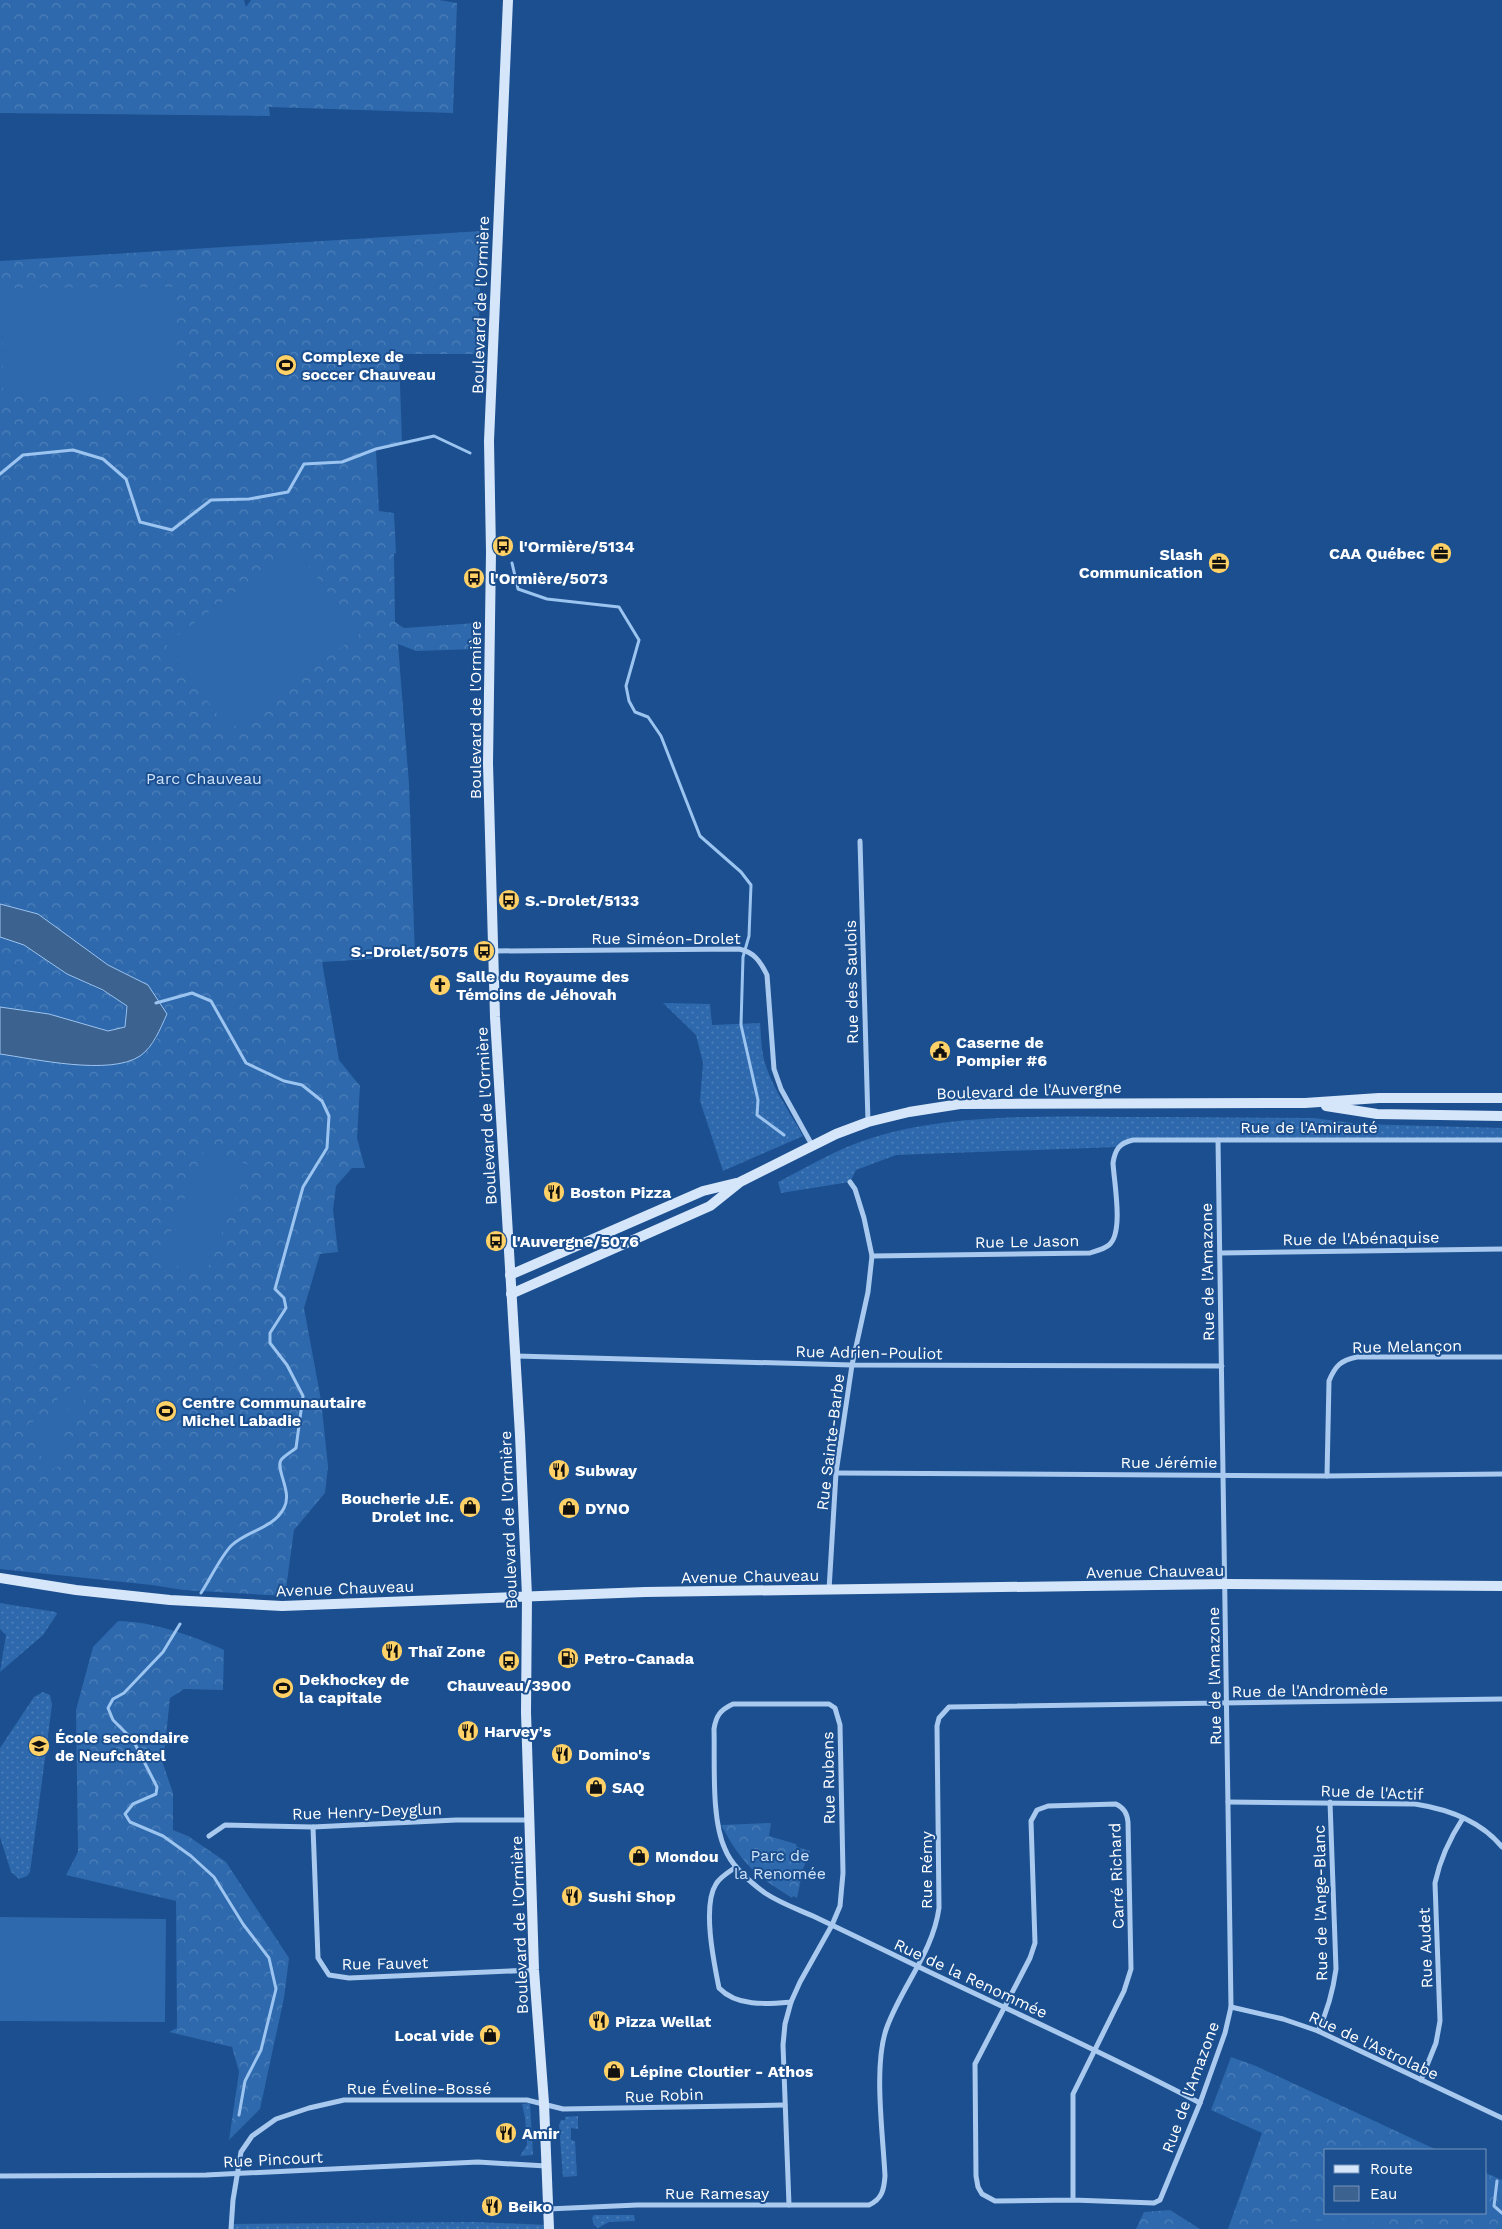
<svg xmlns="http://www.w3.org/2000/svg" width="1502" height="2229" font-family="'Work Sans',sans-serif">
<defs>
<pattern id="grass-dots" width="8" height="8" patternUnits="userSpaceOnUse" patternTransform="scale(1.25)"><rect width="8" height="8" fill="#2e69ad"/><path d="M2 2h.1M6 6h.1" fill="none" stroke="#4d80b9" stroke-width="1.8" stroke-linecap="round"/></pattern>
<pattern id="forest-crowns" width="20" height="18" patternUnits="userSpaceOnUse" patternTransform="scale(1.25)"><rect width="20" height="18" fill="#2e69ad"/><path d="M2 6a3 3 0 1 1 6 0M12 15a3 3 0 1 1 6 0" fill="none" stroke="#4d80b9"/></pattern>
</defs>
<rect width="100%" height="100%" fill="#1b4f8f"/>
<!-- grass -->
<g fill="url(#grass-dots)">
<path d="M663 1003 710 1004 712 1025 760 1023C761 1034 761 1045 763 1055 769 1084 789 1110 803 1136L723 1171 700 1101 703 1063 696 1035Z"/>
<path d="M1160 1117 1313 1118 1360 1124 1502 1128V1140H1133L1118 1147 896 1155 856 1170 850 1182 781 1193 778 1182C804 1169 830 1153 857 1143 948 1109 1063 1118 1160 1117Z"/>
<path d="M0 1603 56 1612 57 1614 43 1635 0 1672 6 1635 0 1629Z"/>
<path d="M43 1692 50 1695 52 1705 30 1872 27 1876 19 1879 11 1872 0 1837V1748L34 1697Z"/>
<path d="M530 2103 533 2155 520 2156 527 2145 525 2118 522 2104Z"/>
<path d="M578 2116V2129L571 2128V2140L575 2141 577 2176 563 2177 559 2125 561 2120H565V2117Z"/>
<path d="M594 2215H634L635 2221 609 2222 598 2228 594 2225 592 2218Z"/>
<path d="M476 2222 549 2225V2229H231L232 2224Z"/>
</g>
<!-- forest -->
<g fill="url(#forest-crowns)">
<path d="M0 0H244L246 7 251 0H439L457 3 453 113 269 107 270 116 0 113Z"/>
<path d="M482 231 478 354H399L402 443 376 450 379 511 394 513 396 553 394 554 395 622 404 628 477 623 478 649 416 651 398 644 409 784 415 956 322 962 339 1060 360 1086 357 1138 365 1168H352L336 1186 333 1210 338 1252 320 1254 304 1308 321 1400 328 1466 325 1493 294 1530 285 1596 183 1590 152 1585 0 1569V1054C33 1059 112 1075 141 1055 146 1051 152 1044 157 1038L148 985 108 965 38 914 0 904V261Z"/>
<path d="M0 937 24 945 67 974 126 1002 125 1027 108 1031 49 1014 0 1007Z"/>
<path d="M118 1621C151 1621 194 1636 224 1650L223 1690 184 1689 170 1698 163 1764 173 1793V1830L188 1836 226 1862 289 1958 284 1998 260 2109 229 2140 239 2072 232 2047 169 2032 177 2028 176 1901 66 1875 78 1852 76 1710 93 1647Z"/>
<path d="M771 1823 769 1836 796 1844 797 1847 810 1851 803 1869 797 1898 793 1896 792 1898C754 1874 743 1865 721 1825Z"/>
<path d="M1231 2057 1256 2066 1437 2150H1326V2213H1486V2173L1502 2180V2229H1228L1262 2133 1211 2110Z"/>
<path d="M1170 2210 1200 2229H1136L1144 2212Z"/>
</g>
<!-- pitch -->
<g fill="#2e69ad" fill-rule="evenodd">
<path d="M173 287V397H3L2 288Z"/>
<path d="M295 548 359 634 229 730 166 644Z"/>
<path d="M205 1148 249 1165 204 1277 160 1259Z"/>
<path d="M92 1365 99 1369C100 1382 72 1411 70 1428L59 1432 63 1466 55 1467 50 1471 36 1448 28 1424 35 1421 38 1427 41 1421 49 1418 67 1378ZM91 1371 93 1375 85 1384 75 1383 70 1386C71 1396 79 1403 69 1410L63 1407C57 1389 74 1374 91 1371Z"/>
<path d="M0 1917 166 1919 165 2022 0 2021Z"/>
<path d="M1372 2219 1373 2229H1281V2222Z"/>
</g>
<!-- water -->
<path fill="#3c6290" stroke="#9cc4f0" d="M0 904 38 914 108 965 148 985 167 1014C160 1029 154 1046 140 1056 110 1076 35 1059 0 1054V1007L49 1014 108 1031 125 1027 127 1006 103 990 67 974 24 945 0 937Z"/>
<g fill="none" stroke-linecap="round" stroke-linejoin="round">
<!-- stream -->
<g stroke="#9cc4f0" stroke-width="3">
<path d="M0 474 23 455 73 450 103 459 126 479 140 522 172 530 211 500 249 499 288 492 304 464 342 462 376 449 434 436 470 453"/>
<path d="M512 563 518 589 547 599 619 607 639 640 626 686 629 701 635 712 648 717 661 736 700 836 741 872 751 885 749 936 743 957 741 1025 758 1100 757 1115 784 1135"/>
<path d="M156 1003 192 993 211 1001 246 1063 284 1081 302 1085 322 1101 329 1116 327 1148 303 1187 275 1289 284 1298 286 1308 270 1333V1343L287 1365 303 1396 296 1448C291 1452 284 1456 281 1460 275 1469 293 1492 284 1508 273 1529 248 1530 232 1545 222 1554 209 1581 201 1593"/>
<path d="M180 1624 163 1652 124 1693 113 1699 108 1708 113 1720 133 1740 157 1787 156 1794 133 1804 125 1814 130 1822 163 1836 191 1856 214 1877 243 1924 269 1958 276 1989 261 2050 245 2081 239 2115"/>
<path d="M1497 2181 1494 2206 1502 2213"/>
</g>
<!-- street -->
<g stroke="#a9c9ee" stroke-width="5">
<path d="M860 841 868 1122"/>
<path d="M493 951 739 949C754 952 760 961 767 975L774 1069 781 1089 812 1145"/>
<path d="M1220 1253 1502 1249"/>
<path d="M872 1256 1090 1253C1096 1251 1104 1249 1109 1245 1124 1233 1114 1182 1113 1163 1115 1150 1119 1143 1133 1140H1502"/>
<path d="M516 1356 852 1365 1222 1366"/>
<path d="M836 1473 1327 1476 1502 1474"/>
<path d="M1327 1476 1329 1381C1335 1366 1341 1360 1357 1357H1502"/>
<path d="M829 1590 836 1473 852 1365 868 1292 872 1256 864 1218 855 1189 850 1182"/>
<path d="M1228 1802 1415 1804C1447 1809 1481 1821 1502 1847"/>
<path d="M313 1827 318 1958 329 1975 349 1978 534 1970"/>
<path d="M209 1836 225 1825 313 1827 456 1820H529"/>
<path d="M736 1867C729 1872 720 1877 716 1884 702 1906 714 1963 719 1988 737 2007 767 2004 791 2002"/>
<path d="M1231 2007 1283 2019 1318 2031 1502 2118"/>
<path d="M1318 2031C1328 2010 1333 1991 1336 1969L1330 1802"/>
<path d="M1421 2080 1436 2043 1440 2021 1435 1883C1440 1859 1450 1838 1463 1818"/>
<path d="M0 2176 206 2175 478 2162 546 2166"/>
<path d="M1073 2200V2094L1124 1991 1131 1969 1128 1822C1127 1813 1124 1808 1116 1804L1048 1806 1037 1810 1031 1821 1035 1943 1030 1958 975 2064 976 2176 978 2187 982 2194 995 2201 1073 2200 1154 2203 1160 2200 1200 2103 1225 2033 1231 2007 1218 1140"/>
<path d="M789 2205 783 2045 785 2024 791 2002 800 1982 832 1925 840 1906 843 1873 840 1725 835 1708 829 1704H733C720 1710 716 1716 714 1729 715 1763 711 1819 725 1849 732 1867 750 1882 765 1893 780 1903 797 1909 813 1916 838 1928 863 1940 888 1952 992 2003 1098 2049 1200 2103"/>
<path d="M548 2209 637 2205H869C882 2199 884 2190 885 2176 883 2134 873 2064 887 2027 902 1986 933 1952 939 1908L937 1726 939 1718 949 1707 1502 1699"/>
<path d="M231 2229 233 2200 241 2152 252 2136 276 2119 309 2108 344 2100H527L563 2109 785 2105"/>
</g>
<!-- secondary -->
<g stroke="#d6e6fa" stroke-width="10">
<path d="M508 0 489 441 491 552 488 763 495 1017 520 1435 527 1596 526 1712 534 1970 544 2103 549 2229"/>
<path d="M1326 1106 1377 1114 1502 1116"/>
<path d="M510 1275 703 1191 736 1183"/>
<path d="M511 1294 710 1206 740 1182 836 1134 868 1122 909 1112 960 1104 1305 1103 1379 1098H1502"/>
<path d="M0 1578 76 1590 170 1600 282 1606 645 1592 1226 1584 1502 1586"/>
</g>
</g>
<!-- icons -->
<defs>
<g id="stadium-disc" transform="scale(1.125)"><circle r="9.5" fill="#ffd166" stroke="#1b4f8f"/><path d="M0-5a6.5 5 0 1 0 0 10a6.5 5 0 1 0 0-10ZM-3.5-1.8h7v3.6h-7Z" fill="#111"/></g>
<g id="bus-disc" transform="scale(1.125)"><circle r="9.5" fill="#ffd166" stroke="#1b4f8f"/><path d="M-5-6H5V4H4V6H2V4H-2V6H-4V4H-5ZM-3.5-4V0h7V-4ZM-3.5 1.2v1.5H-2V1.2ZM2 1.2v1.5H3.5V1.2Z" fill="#111"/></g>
<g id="office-disc" transform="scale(1.125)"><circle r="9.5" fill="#ffd166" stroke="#1b4f8f"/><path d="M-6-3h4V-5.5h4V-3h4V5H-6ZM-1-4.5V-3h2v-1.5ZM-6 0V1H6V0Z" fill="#111"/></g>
<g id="church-disc" transform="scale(1.125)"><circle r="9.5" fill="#ffd166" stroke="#1b4f8f"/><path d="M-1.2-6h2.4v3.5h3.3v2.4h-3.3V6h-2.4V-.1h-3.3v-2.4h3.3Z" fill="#111"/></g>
<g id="civic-disc" transform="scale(1.125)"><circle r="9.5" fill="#ffd166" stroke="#1b4f8f"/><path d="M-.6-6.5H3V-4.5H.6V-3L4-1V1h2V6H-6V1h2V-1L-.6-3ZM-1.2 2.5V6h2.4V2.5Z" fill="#111"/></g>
<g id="restaurant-disc" transform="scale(1.125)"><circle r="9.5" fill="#ffd166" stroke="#1b4f8f"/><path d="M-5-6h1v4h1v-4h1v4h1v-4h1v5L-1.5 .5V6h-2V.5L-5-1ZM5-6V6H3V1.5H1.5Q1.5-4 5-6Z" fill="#111"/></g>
<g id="shop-disc" transform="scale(1.125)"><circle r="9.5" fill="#ffd166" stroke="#1b4f8f"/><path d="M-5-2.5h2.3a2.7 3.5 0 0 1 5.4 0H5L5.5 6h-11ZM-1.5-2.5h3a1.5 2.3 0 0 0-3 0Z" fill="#111"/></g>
<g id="fuel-disc" transform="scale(1.125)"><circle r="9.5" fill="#ffd166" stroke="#1b4f8f"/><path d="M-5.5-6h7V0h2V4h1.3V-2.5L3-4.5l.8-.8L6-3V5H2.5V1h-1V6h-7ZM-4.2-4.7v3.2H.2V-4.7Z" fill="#111"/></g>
<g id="school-disc" transform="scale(1.125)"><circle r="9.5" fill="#ffd166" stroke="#1b4f8f"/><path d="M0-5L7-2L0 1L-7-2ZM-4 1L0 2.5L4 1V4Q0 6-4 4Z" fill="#111"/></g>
</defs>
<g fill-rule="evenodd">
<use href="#stadium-disc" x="286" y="365"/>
<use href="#bus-disc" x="503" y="546"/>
<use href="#office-disc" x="1441" y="553"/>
<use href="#office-disc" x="1219" y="563"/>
<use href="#bus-disc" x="474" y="578"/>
<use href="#bus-disc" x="509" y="900"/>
<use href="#bus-disc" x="484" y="951"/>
<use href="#church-disc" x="440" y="985"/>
<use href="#civic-disc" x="940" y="1051"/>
<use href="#restaurant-disc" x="554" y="1192"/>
<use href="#bus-disc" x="496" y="1241"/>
<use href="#stadium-disc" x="166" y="1411"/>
<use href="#restaurant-disc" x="559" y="1470"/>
<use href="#shop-disc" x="470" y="1507"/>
<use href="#shop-disc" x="569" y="1508"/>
<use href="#restaurant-disc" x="392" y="1651"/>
<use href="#fuel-disc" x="568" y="1658"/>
<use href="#bus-disc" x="509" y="1661"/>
<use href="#stadium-disc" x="283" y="1688"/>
<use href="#restaurant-disc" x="468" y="1731"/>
<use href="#school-disc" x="39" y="1746"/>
<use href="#restaurant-disc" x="562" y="1754"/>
<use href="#shop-disc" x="596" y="1787"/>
<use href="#shop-disc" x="639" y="1856"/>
<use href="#restaurant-disc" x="572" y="1896"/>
<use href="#restaurant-disc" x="599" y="2021"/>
<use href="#shop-disc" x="490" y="2035"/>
<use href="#shop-disc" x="614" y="2071"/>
<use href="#restaurant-disc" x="506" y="2133"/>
<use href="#restaurant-disc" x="492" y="2206"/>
</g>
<g text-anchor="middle" stroke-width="4" stroke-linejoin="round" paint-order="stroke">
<!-- street labels -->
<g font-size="16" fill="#fff" stroke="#1b4f8f">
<text transform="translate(480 305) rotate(-88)" y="6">Boulevard de l'Ormière</text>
<text transform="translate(475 710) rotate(-90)" y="6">Boulevard de l'Ormière</text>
<text x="666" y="944">Rue Siméon-Drolet</text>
<text transform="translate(851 982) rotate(-91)" y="6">Rue des Saulois</text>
<text transform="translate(1029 1090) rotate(-2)" y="6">Boulevard de l'Auvergne</text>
<text transform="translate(486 1116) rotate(-93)" y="6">Boulevard de l'Ormière</text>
<text x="1309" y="1133">Rue de l'Amirauté</text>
<text transform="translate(1361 1238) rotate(-1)" y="6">Rue de l'Abénaquise</text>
<text transform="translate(1027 1241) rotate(-1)" y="6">Rue Le Jason</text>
<text transform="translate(1207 1272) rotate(-91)" y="6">Rue de l'Amazone</text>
<text transform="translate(1407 1346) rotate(-1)" y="6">Rue Melançon</text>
<text transform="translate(869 1352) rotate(1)" y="6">Rue Adrien-Pouliot</text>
<text transform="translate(830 1442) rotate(-83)" y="6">Rue Sainte-Barbe</text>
<text x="1169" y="1468">Rue Jérémie</text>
<text transform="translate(508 1520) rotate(-92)" y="6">Boulevard de l'Ormière</text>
<text transform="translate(1155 1571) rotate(-1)" y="6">Avenue Chauveau</text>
<text transform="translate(750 1576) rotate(-1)" y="6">Avenue Chauveau</text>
<text transform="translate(345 1588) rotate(-2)" y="6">Avenue Chauveau</text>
<text transform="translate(1214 1676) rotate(-91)" y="6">Rue de l'Amazone</text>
<text transform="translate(1310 1690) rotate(-1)" y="6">Rue de l'Andromède</text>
<text transform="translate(828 1778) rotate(-91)" y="6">Rue Rubens</text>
<text transform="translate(1372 1792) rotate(2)" y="6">Rue de l'Actif</text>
<text transform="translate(367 1811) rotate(-2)" y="6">Rue Henry-Deyglun</text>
<text transform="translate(926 1870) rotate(-90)" y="6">Rue Rémy</text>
<text transform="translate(1116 1876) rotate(-92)" y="6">Carré Richard</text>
<text transform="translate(1320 1903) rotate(-91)" y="6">Rue de l'Ange-Blanc</text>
<text transform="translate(519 1925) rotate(-92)" y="6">Boulevard de l'Ormière</text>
<text transform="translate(1425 1948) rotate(-92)" y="6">Rue Audet</text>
<text transform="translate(385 1963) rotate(-1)" y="6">Rue Fauvet</text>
<text transform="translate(971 1978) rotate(25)" y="6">Rue de la Renommée</text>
<text transform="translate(1374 2045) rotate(25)" y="6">Rue de l'Astrolabe</text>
<text transform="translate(1190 2087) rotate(-70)" y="6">Rue de l'Amazone</text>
<text x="419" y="2094">Rue Éveline-Bossé</text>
<text transform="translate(664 2095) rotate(-2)" y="6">Rue Robin</text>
<text transform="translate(273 2159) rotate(-3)" y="6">Rue Pincourt</text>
<text x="717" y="2199">Rue Ramesay</text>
</g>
<!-- poi labels -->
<g font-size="16" font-weight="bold" fill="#fff" stroke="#1b4f8f" text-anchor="start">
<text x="302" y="362">Complexe de<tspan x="302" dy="18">soccer Chauveau</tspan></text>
<text x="519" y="552">l'Ormière/5134</text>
<text x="1425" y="559" text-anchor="end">CAA Québec</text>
<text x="1203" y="560" text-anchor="end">Slash<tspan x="1203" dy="18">Communication</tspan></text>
<text x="490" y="584">l'Ormière/5073</text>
<text x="525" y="906">S.-Drolet/5133</text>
<text x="468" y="957" text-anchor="end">S.-Drolet/5075</text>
<text x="456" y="982">Salle du Royaume des<tspan x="456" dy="18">Témoins de Jéhovah</tspan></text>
<text x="956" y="1048">Caserne de<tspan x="956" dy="18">Pompier #6</tspan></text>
<text x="570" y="1198">Boston Pizza</text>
<text x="512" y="1247">l'Auvergne/5076</text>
<text x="182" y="1408">Centre Communautaire<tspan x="182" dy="18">Michel Labadie</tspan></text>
<text x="575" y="1476">Subway</text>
<text x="454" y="1504" text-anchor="end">Boucherie J.E.<tspan x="454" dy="18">Drolet Inc.</tspan></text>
<text x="585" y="1514">DYNO</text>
<text x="408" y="1657">Thaï Zone</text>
<text x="584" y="1664">Petro-Canada</text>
<text x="299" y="1685">Dekhockey de<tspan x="299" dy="18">la capitale</tspan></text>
<text x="509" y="1691" text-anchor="middle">Chauveau/3900</text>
<text x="484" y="1737">Harvey's</text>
<text x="55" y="1743">École secondaire<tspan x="55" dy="18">de Neufchâtel</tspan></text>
<text x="578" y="1760">Domino's</text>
<text x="612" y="1793">SAQ</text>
<text x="655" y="1862">Mondou</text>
<text x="588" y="1902">Sushi Shop</text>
<text x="615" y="2027">Pizza Wellat</text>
<text x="474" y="2041" text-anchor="end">Local vide</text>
<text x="630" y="2077">Lépine Cloutier - Athos</text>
<text x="522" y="2139">Amir</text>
<text x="508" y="2212">Beiko</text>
</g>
<!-- park labels -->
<g font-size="16" fill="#cfe3fa" stroke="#1b4f8f">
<text x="204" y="784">Parc Chauveau</text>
<text x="780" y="1861">Parc de<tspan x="780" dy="18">la Renomée</tspan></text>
</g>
</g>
<!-- legend -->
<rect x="1324" y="2149" width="162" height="65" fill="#1b4f8f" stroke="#7695bc"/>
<rect x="1334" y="2165" width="25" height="8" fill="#d6e6fa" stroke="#7695bc"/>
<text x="1370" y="2174" font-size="15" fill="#ffffff">Route</text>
<rect x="1334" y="2186" width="25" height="15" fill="#3c6290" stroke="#7695bc"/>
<text x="1370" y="2199" font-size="15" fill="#ffffff">Eau</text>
</svg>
